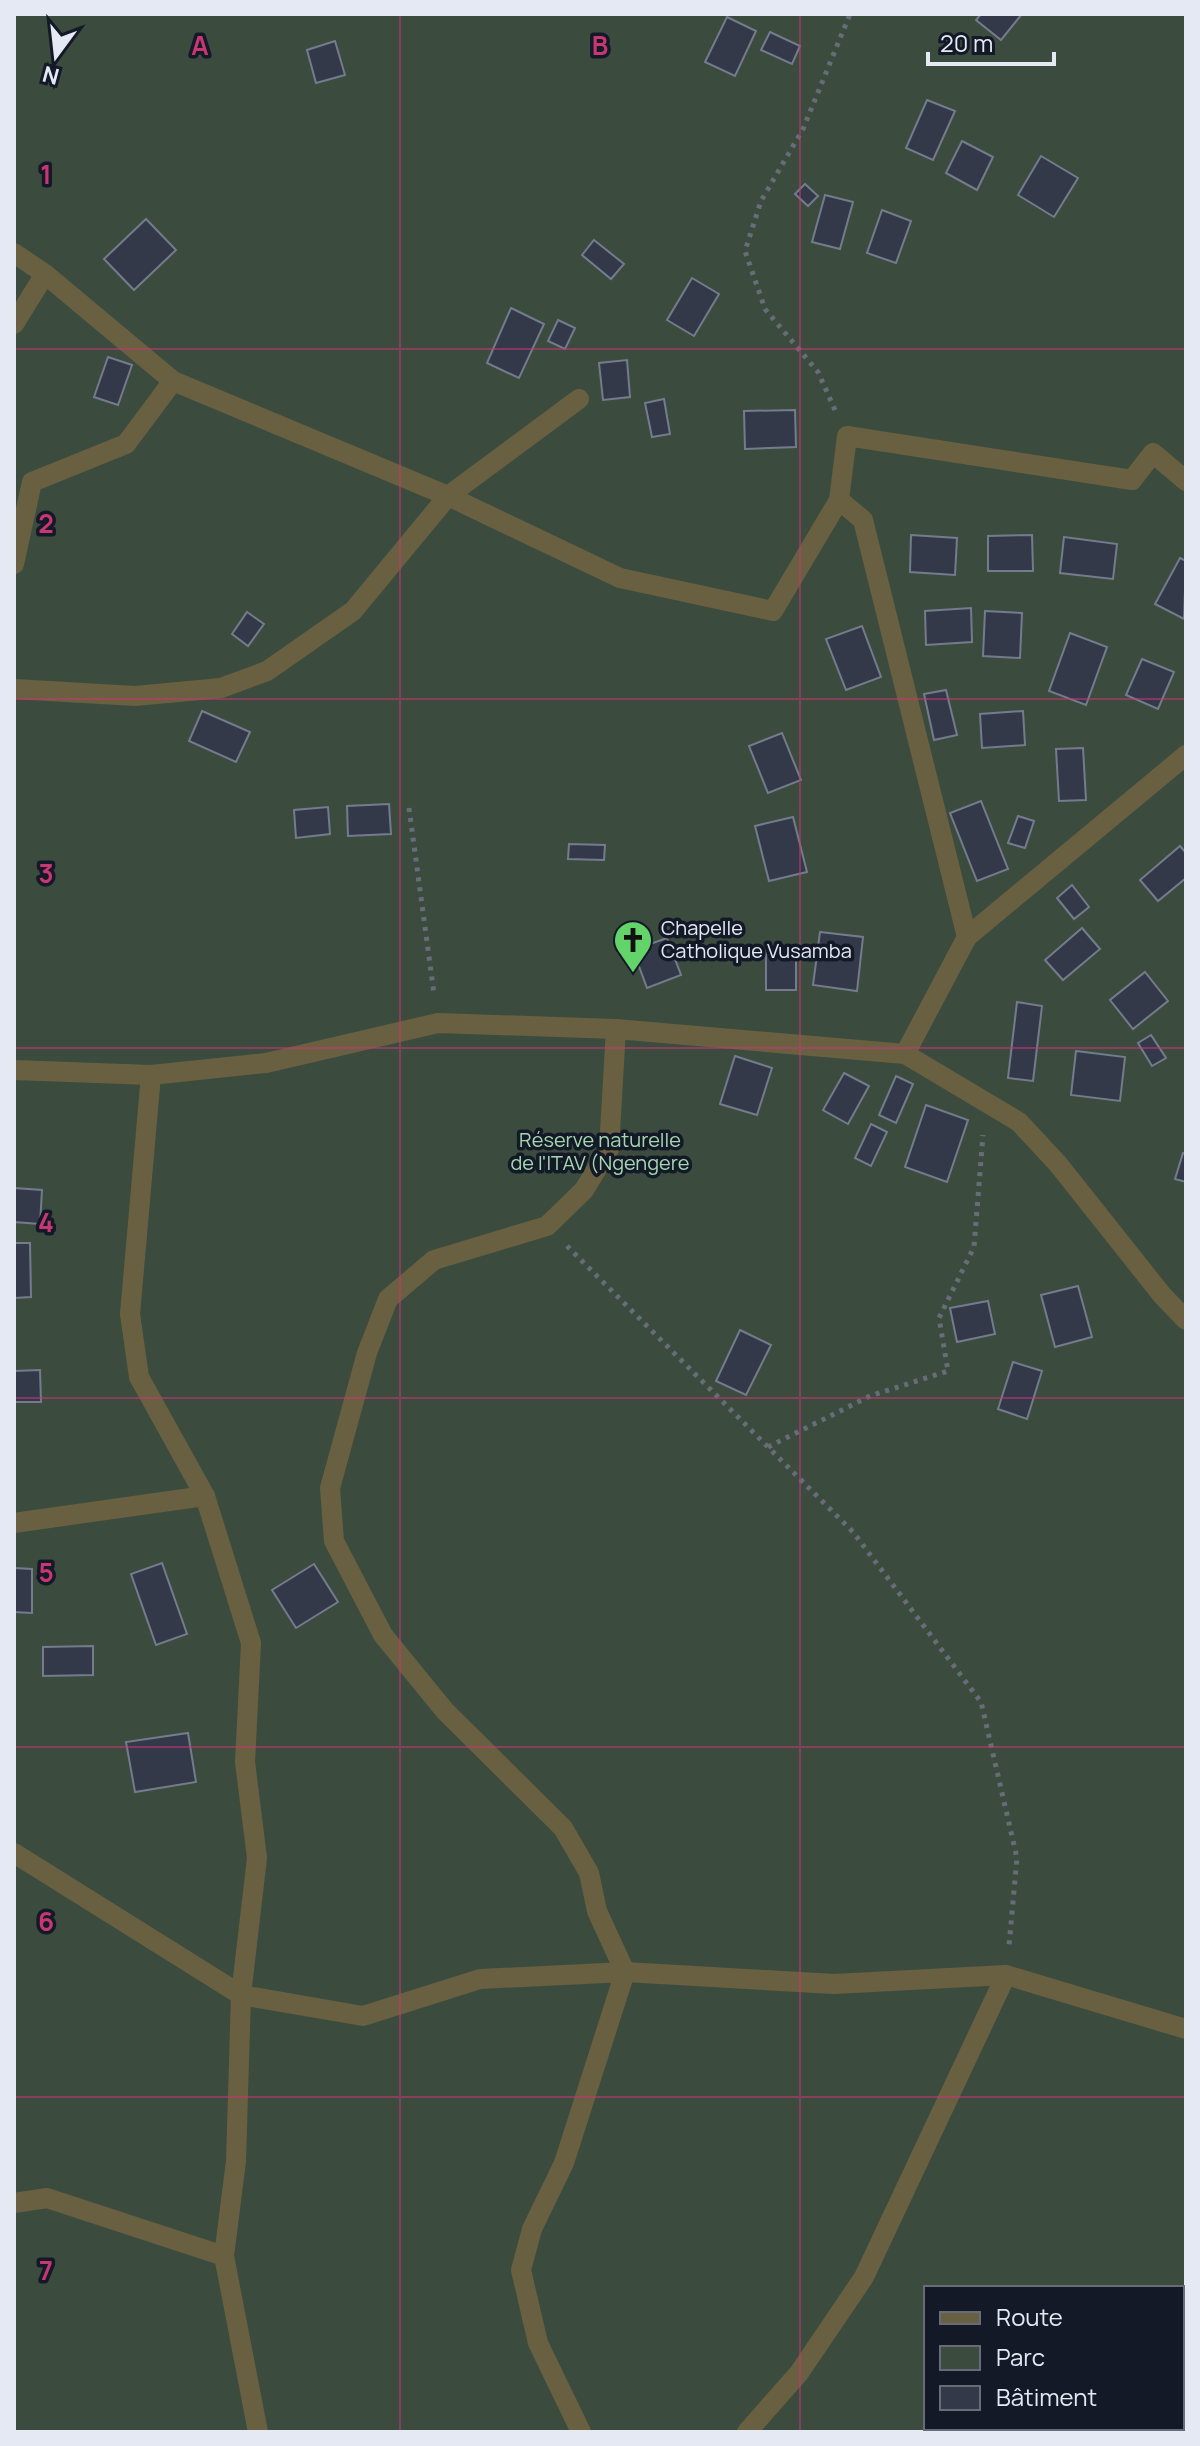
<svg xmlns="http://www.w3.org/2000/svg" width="1200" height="2446" font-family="Manrope,sans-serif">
<rect width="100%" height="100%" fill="#1e2331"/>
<!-- green -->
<path fill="#3b4c3f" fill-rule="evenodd" d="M14 14H1186V2432H14ZM926 2288H1182V2428H926Z"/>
<!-- building -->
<g fill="#343949" stroke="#747b8c" stroke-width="2">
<path d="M981 14H1022L1001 40 976 20Z"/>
<path d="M727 17 756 31 735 76 705 62Z"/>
<path d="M770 32 800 46 792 64 761 50Z"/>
<path d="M335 41 345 75 316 83 307 50Z"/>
<path d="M927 100 955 111 933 160 906 148Z"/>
<path d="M962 141 993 157 977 190 946 173Z"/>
<path d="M1041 156 1078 178 1054 217 1018 195Z"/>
<path d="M805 184 818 196 808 206 795 194Z"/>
<path d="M825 195 853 202 840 249 812 242Z"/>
<path d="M882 210 911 221 896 263 867 253Z"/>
<path d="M146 219 176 250 134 290 104 259Z"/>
<path d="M594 240 624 264 611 279 582 255Z"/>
<path d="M692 278 719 294 694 336 667 320Z"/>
<path d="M511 308 544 324 519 378 487 363Z"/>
<path d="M558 320 575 328 565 349 548 341Z"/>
<path d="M108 357 132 365 118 405 94 397Z"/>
<path d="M627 360 630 397 603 400 599 363Z"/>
<path d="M664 399 670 434 652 437 645 403Z"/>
<path d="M795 410 796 447 745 449 744 411Z"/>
<path d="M911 535 957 538 955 575 910 572Z"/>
<path d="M1032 535 1033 571H988V536Z"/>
<path d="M1064 537 1117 544 1113 579 1060 573Z"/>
<path d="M1180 558 1186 561 1184 619 1155 604Z"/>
<path d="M971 608 972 642 926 645 925 611Z"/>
<path d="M985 611 1022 613 1020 658 983 656Z"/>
<path d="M247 612 264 624 248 646 232 634Z"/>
<path d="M862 626 881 677 846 690 826 639Z"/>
<path d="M1070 633 1107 647 1086 705 1049 691Z"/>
<path d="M1142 659 1174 672 1158 709 1126 695Z"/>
<path d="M946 690 957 735 934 740 924 694Z"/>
<path d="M202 711 250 732 236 762 189 741Z"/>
<path d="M1023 711 1025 745 982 748 980 714Z"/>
<path d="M782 733 801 780 768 793 749 746Z"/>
<path d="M1083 748 1086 800 1059 801 1056 749Z"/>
<path d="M981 801 1008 869 977 881 950 813Z"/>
<path d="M389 804 391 834 348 836 347 806Z"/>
<path d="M328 807 330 834 296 838 294 810Z"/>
<path d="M1018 816 1034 821 1025 848 1008 843Z"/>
<path d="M793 817 807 872 769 881 755 826Z"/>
<path d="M569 844 605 845 604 860 568 859Z"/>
<path d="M1180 846 1186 853V878L1158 901 1140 880Z"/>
<path d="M1072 885 1089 907 1074 919 1057 898Z"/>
<path d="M1082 928 1100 949 1063 980 1045 960Z"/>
<path d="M820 932 863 937 857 991 813 985Z"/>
<path d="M667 938 681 975 647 988 633 950Z"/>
<rect x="766" y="946" width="30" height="44"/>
<path d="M1145 972 1168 1001 1133 1029 1110 1000Z"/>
<path d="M1017 1002 1042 1006 1033 1081 1008 1078Z"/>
<path d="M1151 1035 1166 1058 1152 1066 1138 1043Z"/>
<path d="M1076 1051 1125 1057 1120 1101 1071 1095Z"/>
<path d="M735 1056 772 1068 757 1115 720 1104Z"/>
<path d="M844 1073 869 1086 848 1124 823 1110Z"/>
<path d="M896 1076 913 1084 896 1123 879 1115Z"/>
<path d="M926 1105 968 1120 947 1182 905 1167Z"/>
<path d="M871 1124 887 1132 871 1166 855 1158Z"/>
<path d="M1183 1153 1186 1154V1182L1175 1179Z"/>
<path d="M14 1188 42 1190 40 1224 14 1222Z"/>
<path d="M14 1243H30L31 1297 14 1298Z"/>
<path d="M1078 1286 1092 1337 1055 1347 1041 1295Z"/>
<path d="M988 1301 995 1334 957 1342 950 1308Z"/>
<path d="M740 1330 771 1345 746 1395 716 1381Z"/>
<path d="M1013 1362 1042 1371 1027 1419 998 1409Z"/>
<path d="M40 1370 41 1402H14V1371Z"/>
<path d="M162 1563 187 1634 156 1645 131 1574Z"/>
<path d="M314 1564 338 1602 296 1628 272 1590Z"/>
<path d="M14 1568 32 1569V1613L14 1612Z"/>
<path d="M93 1646V1675L43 1676V1647Z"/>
<path d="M188 1733 196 1782 135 1792 126 1742Z"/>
</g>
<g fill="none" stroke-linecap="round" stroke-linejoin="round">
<!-- path -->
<g stroke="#686c79" stroke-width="5" stroke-dasharray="4 6" stroke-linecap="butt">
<path d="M835 410 818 372 765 309 745 251 761 201 803 129 850 14"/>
<path d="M409 808 434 994"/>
<path d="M567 1246 853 1532 981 1702 1017 1858 1009 1946"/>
<path d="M768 1447 870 1396 948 1371 939 1318 974 1247 983 1135"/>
</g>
<!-- minor -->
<g stroke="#696041" stroke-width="20">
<path d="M14 253 45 274 173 381 448 496 620 578 773 611 839 500 847 436 1132 480 1153 453 1186 481"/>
<path d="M14 324 45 274"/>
<path d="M839 500 863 520 967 937 905 1054"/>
<path d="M14 564 32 482 126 444 173 381"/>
<path d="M14 689 135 696 221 688 267 671 353 611 448 496 579 399"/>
<path d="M967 937 1186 755"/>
<path d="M14 1070 151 1075 266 1063 438 1023 616 1029 905 1054 1019 1122 1058 1164 1162 1295 1186 1320"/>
<path d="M151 1075 130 1314 139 1377 205 1496 251 1643 245 1762 257 1858 241 1995 236 2161 224 2256 258 2432"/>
<path d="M14 1523 205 1496"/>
<path d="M14 1853 241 1995 363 2016 480 1979 625 1972 834 1984 1006 1975 1186 2029"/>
<path d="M14 2203 47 2198 224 2256"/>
<path d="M581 2432 538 2343 521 2270 532 2229 564 2163 625 1972 597 1911 589 1873 563 1828 445 1711 383 1635 334 1541 330 1488 367 1353 388 1299 434 1260 547 1226 584 1190 609 1149 616 1029"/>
<path d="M747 2432 799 2373 864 2277 1006 1975"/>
</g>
</g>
<!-- grid -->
<path fill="none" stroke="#c73772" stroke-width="2" stroke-opacity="0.55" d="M400 14V2432M800 14V2432M14 349H1186M14 699H1186M14 1048H1186M14 1398H1186M14 1747H1186M14 2097H1186"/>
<!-- icons -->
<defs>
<g id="church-pin" transform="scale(2)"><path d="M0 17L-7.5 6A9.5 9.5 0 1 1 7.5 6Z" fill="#62d469" stroke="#141927"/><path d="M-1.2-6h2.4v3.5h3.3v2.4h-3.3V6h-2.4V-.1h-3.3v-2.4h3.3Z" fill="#111"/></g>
</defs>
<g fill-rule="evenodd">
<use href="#church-pin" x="633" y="940"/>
</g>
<g text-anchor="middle" stroke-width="7" stroke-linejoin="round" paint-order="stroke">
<!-- poi labels -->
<g font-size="20" fill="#e5e9f3" stroke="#141927" text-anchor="start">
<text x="661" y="935">Chapelle<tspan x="661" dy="23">Catholique Vusamba</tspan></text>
</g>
<!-- park labels -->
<g font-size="20" fill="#a5d7af" stroke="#141927">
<text x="600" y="1147">Réserve naturelle<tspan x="600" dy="23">de l'ITAV (Ngengere</tspan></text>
</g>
</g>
<g font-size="26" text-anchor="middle" font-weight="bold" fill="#c73772" stroke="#141927" stroke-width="7" stroke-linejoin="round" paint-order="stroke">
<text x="200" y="55">A</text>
<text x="600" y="55">B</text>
<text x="46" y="184">1</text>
<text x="46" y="533">2</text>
<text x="46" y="883">3</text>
<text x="46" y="1232">4</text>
<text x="46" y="1582">5</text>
<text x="46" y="1931">6</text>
<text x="46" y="2280">7</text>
</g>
<!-- border -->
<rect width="1200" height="2446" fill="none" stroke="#e5e9f3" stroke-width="32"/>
<!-- legend -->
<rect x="924" y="2286" width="260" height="144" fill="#141927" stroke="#686c79" stroke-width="2"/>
<rect x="940" y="2312" width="40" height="12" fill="#696041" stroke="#686c79" stroke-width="2"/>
<text x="996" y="2326" font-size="24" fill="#e5e9f3">Route</text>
<rect x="940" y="2346" width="40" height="24" fill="#3b4c3f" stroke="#686c79" stroke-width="2"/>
<text x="996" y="2366" font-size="24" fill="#e5e9f3">Parc</text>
<rect x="940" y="2386" width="40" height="24" fill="#343949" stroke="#686c79" stroke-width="2"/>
<text x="996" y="2406" font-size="24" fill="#e5e9f3">Bâtiment</text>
<!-- north arrow -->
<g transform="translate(56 56) rotate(195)" stroke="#141927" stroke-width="6" paint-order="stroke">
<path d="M0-6L14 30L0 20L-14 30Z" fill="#e5e9f3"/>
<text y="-12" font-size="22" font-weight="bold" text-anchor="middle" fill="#e5e9f3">N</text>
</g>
<!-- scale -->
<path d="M928 52v12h126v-12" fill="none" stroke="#e5e9f3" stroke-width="4"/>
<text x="940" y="52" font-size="24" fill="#e5e9f3" stroke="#141927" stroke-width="6" paint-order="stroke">20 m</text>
</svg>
